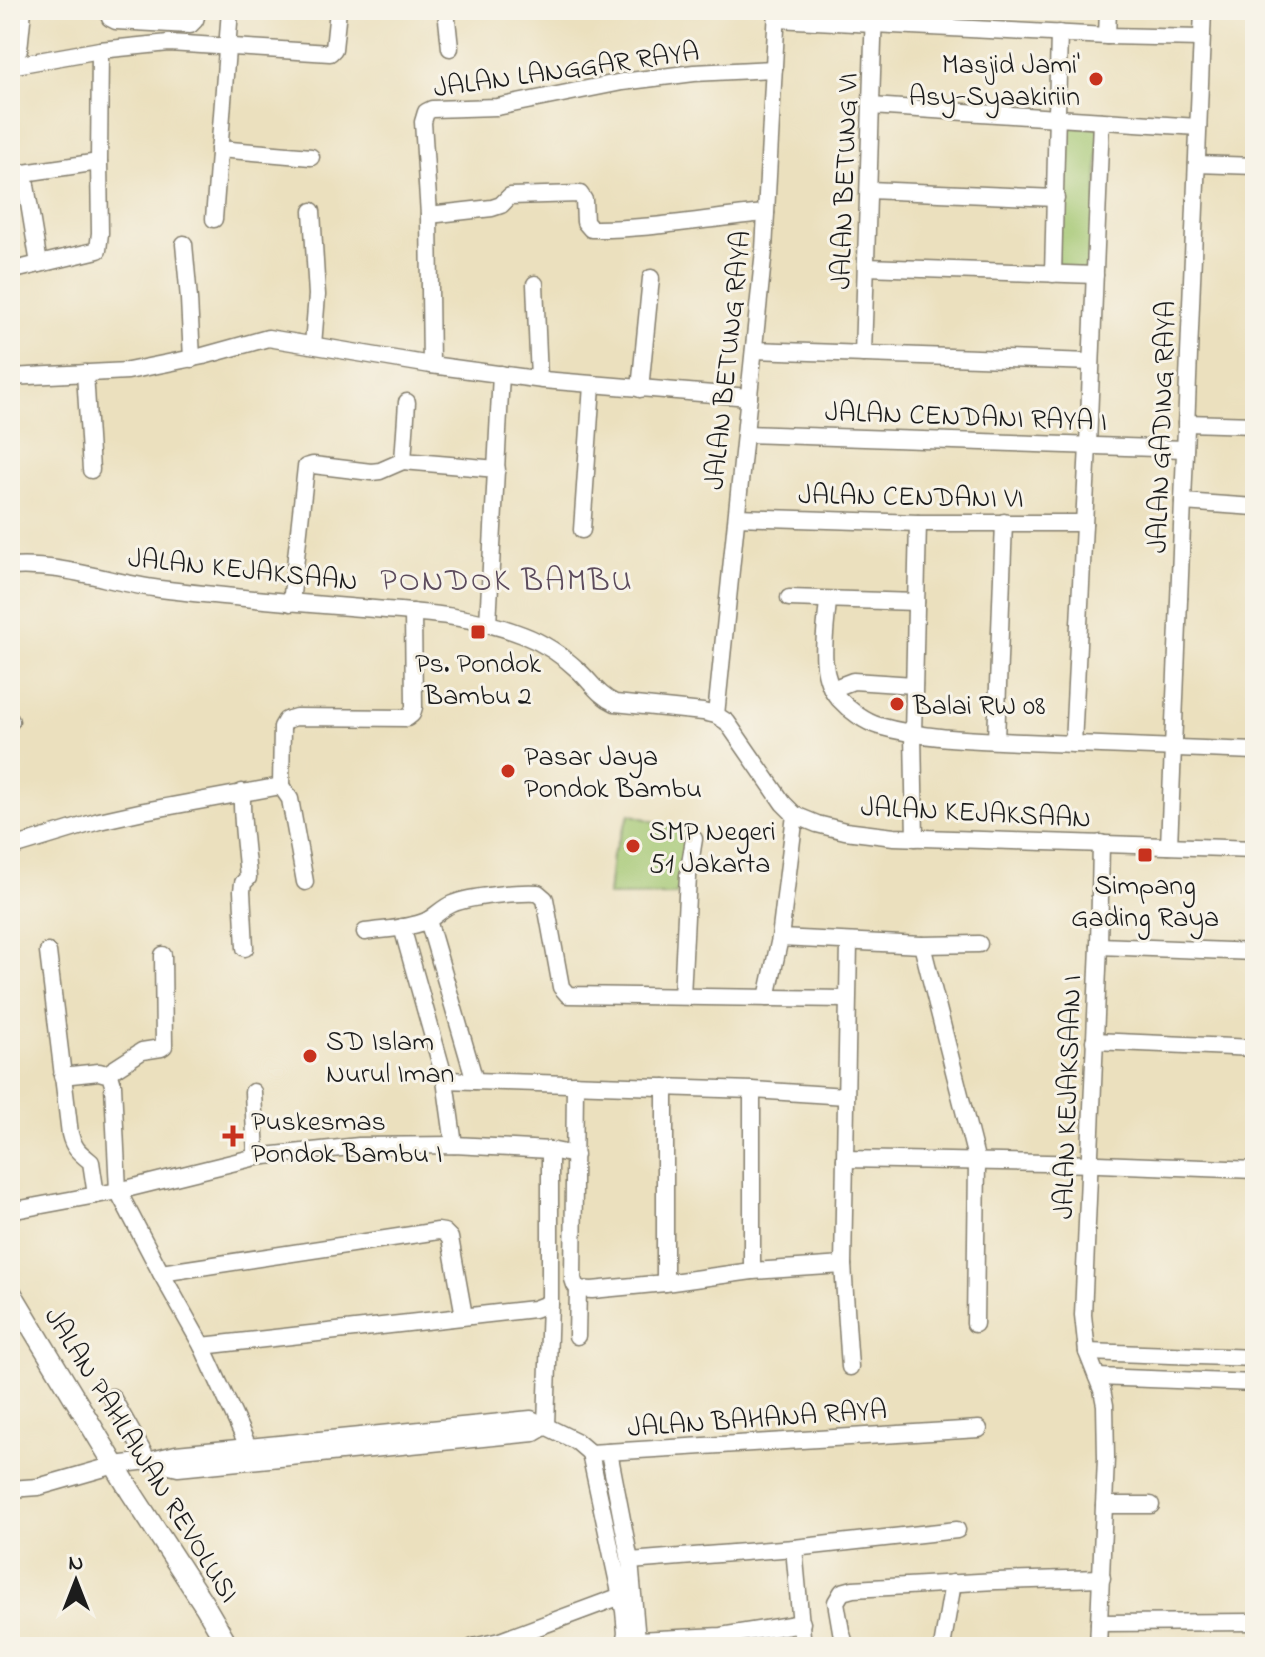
<svg xmlns="http://www.w3.org/2000/svg" width="1265" height="1657" font-family="'Indie Flower',sans-serif">
<rect width="100%" height="100%" fill="#f7f3e8"/>
<filter id="ink" filterUnits="userSpaceOnUse"><feTurbulence type="fractalNoise" baseFrequency=".0125" numOctaves="2"/><feDisplacementMap in="SourceGraphic" scale="16" xChannelSelector="R" yChannelSelector="G"/><feConvolveMatrix kernelMatrix="1 2 1 2 8 2 1 2 1" color-interpolation-filters="sRGB"/></filter>
<filter id="wash" filterUnits="userSpaceOnUse"><feTurbulence type="fractalNoise" baseFrequency=".006" numOctaves="4" result="noise"/><feDisplacementMap in="SourceGraphic" scale="32" xChannelSelector="R" yChannelSelector="G"/><feGaussianBlur stdDeviation="1.8" result="paint"/><feColorMatrix in="noise" values="0 0 0 0 0 0 0 0 0 0 0 0 0 0 0 0 0 1.4 0 .05"/><feComposite in="paint" operator="in"/></filter>
<g filter="url(#wash)">
<rect width="100%" height="100%" fill="#ebe0be"/>
<!-- green -->
<g fill="#a2c670" stroke="#5f7146" stroke-width="2">
<path d="M1059 127H1100L1093 271H1056Z"/>
<path d="M630 814 696 835 676 895 608 896 612 855Z"/>
</g>
</g>
<g filter="url(#ink)">
<g fill="none" stroke-linecap="round" stroke-linejoin="round">
<!-- minor casing -->
<g stroke="#847e6d" stroke-width="19">
<g id="minor">
<path d="M108 10 110 18 116 21 190 25 195 20 198 10"/>
<path d="M446 10 450 48"/>
<path d="M777 19 1107 36 1201 38"/>
<path d="M1107 36 1108 10"/>
<path d="M19 50 23 10"/>
<path d="M10 66 100 50 169 43 330 53 334 49 338 10"/>
<path d="M871 106 1198 127"/>
<path d="M219 149 311 157"/>
<path d="M1197 164 1255 166"/>
<path d="M24 173 39 264"/>
<path d="M10 175 99 162"/>
<path d="M869 190 1056 198"/>
<path d="M312 211 317 295 313 345"/>
<path d="M429 215 492 208 501 205 510 196 580 194 584 200 585 222 591 229C649 230 708 218 766 213"/>
<path d="M214 219 230 10"/>
<path d="M184 244 189 299 192 359"/>
<path d="M866 267 1095 275"/>
<path d="M10 271 98 250 100 233 99 162 100 50"/>
<path d="M1053 274 1059 33"/>
<path d="M535 284 539 379"/>
<path d="M754 350 1091 362"/>
<path d="M863 354 874 10"/>
<path d="M431 365 429 215 423 122 426 112 432 109 497 107 622 82 694 73 774 69"/>
<path d="M85 373 91 470"/>
<path d="M10 377 128 371 203 356 268 338 431 365 543 380 749 397"/>
<path d="M640 389 651 278"/>
<path d="M407 402 403 461 497 469"/>
<path d="M1186 423 1255 425"/>
<path d="M746 434 1185 449"/>
<path d="M1183 502 1255 507"/>
<path d="M737 517 918 523H1084"/>
<path d="M582 530 592 385"/>
<path d="M10 567C62 563 110 583 160 589 223 597 286 602 349 607 408 612 467 613 523 635 544 643 562 655 579 671 591 682 599 696 615 703L703 712 716 715 727 722 783 803 795 815 817 824 845 831 894 837 1255 849"/>
<path d="M789 598 916 602"/>
<path d="M828 600C826 631 816 674 839 699 849 710 865 722 879 726 924 739 978 740 1024 742 1101 745 1178 748 1255 751"/>
<path d="M291 603 306 467 313 465 371 472 380 471 403 461"/>
<path d="M488 624 501 374"/>
<path d="M832 689 853 681 914 685"/>
<path d="M716 715 764 250 777 10"/>
<path d="M10 721H11"/>
<path d="M996 740 1004 522"/>
<path d="M1073 744 1088 445 1101 121"/>
<path d="M281 786 282 727 286 720 296 717 407 718 412 714 414 707 413 612"/>
<path d="M281 786 290 799 305 882"/>
<path d="M242 792C241 821 246 849 248 878L243 883 242 891 245 948"/>
<path d="M915 838 913 734 918 523"/>
<path d="M1169 846 1203 10"/>
<path d="M10 848 99 821 144 811 281 786"/>
<path d="M428 920 475 1081"/>
<path d="M402 927 445 1080 454 1145"/>
<path d="M365 932C384 929 407 929 426 921 435 917 442 908 452 904 471 896 516 892 538 893L545 899 561 987 568 995 847 999"/>
<path d="M780 938 922 945 977 1162 975 1324"/>
<path d="M922 945 979 944"/>
<path d="M1099 946 1255 952"/>
<path d="M48 952 70 1134C73 1148 80 1153 91 1162L96 1195"/>
<path d="M682 996 688 876 694 839"/>
<path d="M767 998 780 938 795 815"/>
<path d="M1094 1041 1255 1048"/>
<path d="M108 1073 142 1051 161 1048 164 1046 163 955"/>
<path d="M62 1076 99 1072 110 1075 113 1085 118 1191 161 1273 202 1346 252 1455"/>
<path d="M445 1080 752 1090 846 1096"/>
<path d="M575 1084 573 1279 575 1285 578 1289 592 1290 665 1283 752 1271 843 1265 849 943"/>
<path d="M665 1087V1283"/>
<path d="M253 1092 256 1157"/>
<path d="M845 1159 1099 1164 1255 1170"/>
<path d="M10 1211 118 1191 256 1157 359 1146 454 1145 550 1150 575 1155"/>
<path d="M843 1265 850 1367"/>
<path d="M752 1271V1090"/>
<path d="M161 1273 438 1231 444 1232 450 1238 464 1316"/>
<path d="M577 1336 578 1289"/>
<path d="M202 1346 534 1309 550 1303"/>
<path d="M1087 1352 1255 1358"/>
<path d="M1097 1377 1255 1383"/>
<path d="M112 1397 148 1461 178 1468 534 1433 546 1426"/>
<path d="M546 1426 550 1303V1150"/>
<path d="M609 1452 630 1561 637 1640 635 1647"/>
<path d="M590 1453 624 1611 626 1633 623 1647"/>
<path d="M10 1489 38 1487 115 1465 148 1461 176 1454 531 1419 576 1441 590 1453 979 1429"/>
<path d="M1104 1505H1151"/>
<path d="M794 1548 803 1647"/>
<path d="M630 1561 794 1548 957 1530"/>
<path d="M1099 1623 1255 1622"/>
<path d="M637 1640 721 1636 802 1623"/>
<path d="M473 1647 500 1641 621 1596"/>
<path d="M846 1647 841 1631 836 1602 842 1592 853 1589 996 1581 1102 1578"/>
<path d="M942 1647 953 1583"/>
<path d="M1098 1647 1106 1458 1105 1405 1102 1390 1087 1352 1083 1315 1099 946 1101 843"/>
</g>
</g>
<!-- major casing -->
<g stroke="#847e6d" stroke-width="23">
<path id="major" d="M10 1291 131 1492 205 1606 229 1647"/>
</g>
<!-- minor -->
<use href="#minor" stroke="#fff" stroke-width="16"/>
<!-- major -->
<use href="#major" stroke="#fff" stroke-width="20"/>
</g>
</g>
<!-- markers -->
<g fill="#c8321e" stroke="#f7f3e8" stroke-width="3">
<circle cx="1096" cy="79" r="8"/>
<rect x="470" y="624" width="16" height="16" rx="4"/>
<circle cx="897" cy="704" r="8"/>
<circle cx="508" cy="771" r="8"/>
<circle cx="633" cy="846" r="8"/>
<rect x="1137" y="847" width="16" height="16" rx="4"/>
<circle cx="310" cy="1056" r="8"/>
<path d="M229 1124h8v8h8v8h-8v8h-8v-8h-8v-8h8z"/>
</g>
<g text-anchor="middle" stroke-width="6" stroke-linejoin="round" paint-order="stroke">
<!-- poi labels -->
<g font-size="28" fill="#1c1c1c" stroke="#f7f3e8" text-anchor="start">
<text x="1080" y="73" text-anchor="end">Masjid Jami'<tspan x="1080" dy="32">Asy-Syaakiriin</tspan></text>
<text x="478" y="672" text-anchor="middle">Ps. Pondok<tspan x="478" dy="32">Bambu 2</tspan></text>
<text x="913" y="714">Balai RW 08</text>
<text x="524" y="765">Pasar Jaya<tspan x="524" dy="32">Pondok Bambu</tspan></text>
<text x="649" y="840">SMP Negeri<tspan x="649" dy="32">51 Jakarta</tspan></text>
<text x="1145" y="894" text-anchor="middle">Simpang<tspan x="1145" dy="32">Gading Raya</tspan></text>
<text x="326" y="1050">SD Islam<tspan x="326" dy="32">Nurul Iman</tspan></text>
<text x="251" y="1130">Puskesmas<tspan x="251" dy="32">Pondok Bambu I</tspan></text>
</g>
<!-- street labels -->
<g font-size="28" fill="#1c1c1c" stroke="#f7f3e8">
<text transform="translate(566 68) rotate(-8)" y="10">JALAN LANGGAR RAYA</text>
<text transform="translate(843 181) rotate(-88)" y="10">JALAN BETUNG VI</text>
<text transform="translate(726 360) rotate(-84)" y="10">JALAN BETUNG RAYA</text>
<text transform="translate(966 415) rotate(2)" y="10">JALAN CENDANI RAYA I</text>
<text transform="translate(1160 427) rotate(-88)" y="10">JALAN GADING RAYA</text>
<text transform="translate(911 495) rotate(1)" y="10">JALAN CENDANI VI</text>
<text transform="translate(243 568) rotate(6)" y="10">JALAN KEJAKSAAN</text>
<text transform="translate(976 811) rotate(3)" y="10">JALAN KEJAKSAAN</text>
<text transform="translate(1066 1097) rotate(-88)" y="10">JALAN KEJAKSAAN I</text>
<text transform="translate(757 1417) rotate(-4)" y="10">JALAN BAHANA RAYA</text>
<text transform="translate(143 1454) rotate(58)" y="10">JALAN PAHLAWAN REVOLUSI</text>
</g>
<!-- quarter labels -->
<g font-size="32" letter-spacing="2" fill="#5c4b5c" stroke="#f7f3e8">
<text x="507" y="590">PONDOK BAMBU</text>
</g>
</g>
<!-- margin -->
<rect width="1265" height="1657" fill="none" stroke="#f7f3e8" stroke-width="40"/>
<!-- north arrow -->
<g transform="translate(76 1581)" stroke="#f7f3e8" stroke-width="6" paint-order="stroke">
<path d="M0-6L14 30L0 20L-14 30Z" fill="#1c1c1c"/>
<text y="-12" font-size="22" font-weight="bold" text-anchor="middle" fill="#1c1c1c">N</text>
</g>
</svg>
